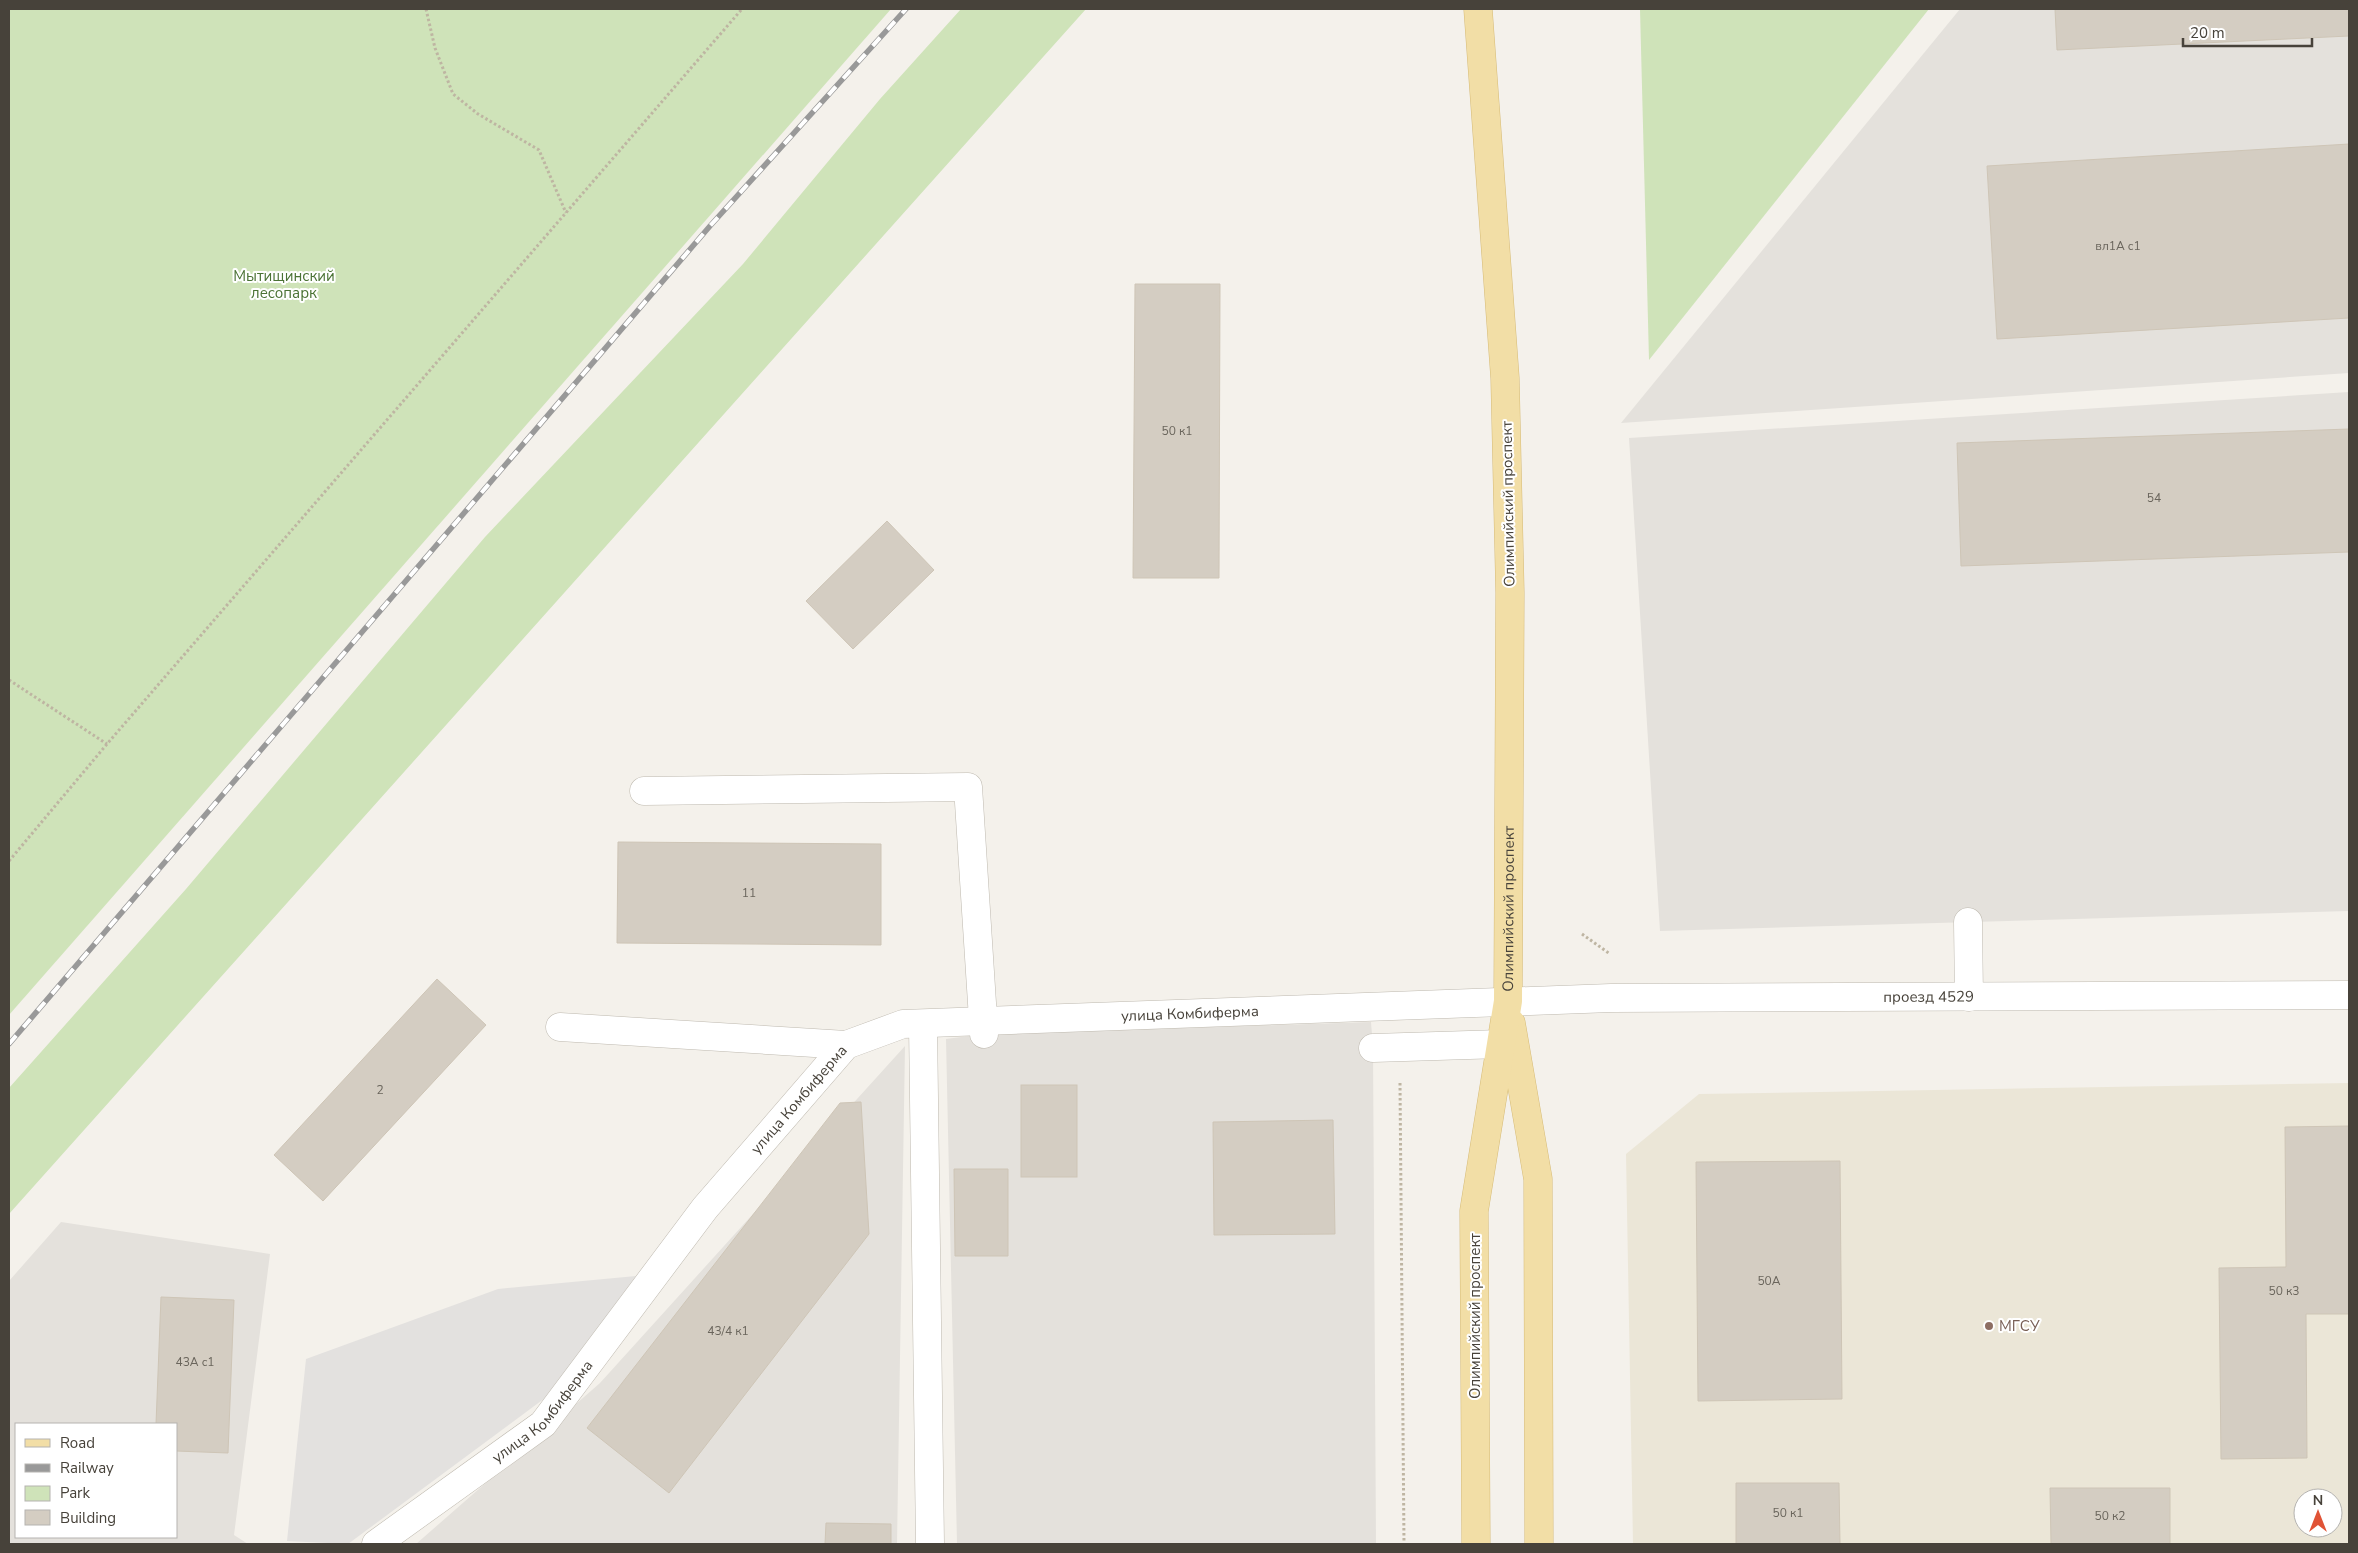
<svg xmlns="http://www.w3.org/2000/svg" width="2358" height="1553" font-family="'Nunito Sans',sans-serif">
<rect width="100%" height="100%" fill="#f4f1eb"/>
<!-- industrial -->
<g fill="#e4e1dc" fill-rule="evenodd">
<path d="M1960 9H2349V373L1621 423Z"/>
<path d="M2349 392V911L1660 931 1629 438Z"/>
<path d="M1371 1022 1373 1048 1376 1544H957L946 1039 984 1034Z"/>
<path d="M905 1046 897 1544H416L600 1383Z"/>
<path d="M61 1222 270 1254 234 1535 248 1544H9V1281ZM16 1424H176V1537H16Z"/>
</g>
<!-- education -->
<path fill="#ebe6d7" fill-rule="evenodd" d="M2349 1083V1544H1633L1626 1154 1699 1094ZM2303 1498H2333V1528H2303Z"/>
<!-- green -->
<g fill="#cfe3b9">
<path d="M9 9H891L9 1015Z"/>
<path d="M961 9H1086L9 1214V1088L186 889 485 537 743 264 880 99Z"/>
<path d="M1640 9H1929L1649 360Z"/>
</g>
<!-- parking -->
<path fill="#e3e1df" d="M636 1276 545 1398 348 1544 287 1541 306 1359 498 1289Z"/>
<!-- building -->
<g fill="#d4cdc2" stroke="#cec5b6">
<path d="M2055 9H2349V36L2057 50Z"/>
<path d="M2349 144V318L1997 339 1987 166Z"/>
<path d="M1135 284H1220L1219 578H1133Z"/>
<path d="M2349 429V552L1961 566 1957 443Z"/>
<path d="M887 521 934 570 853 649 806 601Z"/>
<path d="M618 842 881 844V945L617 943Z"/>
<path d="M437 979 486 1025 323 1201 274 1155Z"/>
<rect x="1021" y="1085" width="56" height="92"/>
<path d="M861 1102 869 1234 669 1493 587 1428 840 1103Z"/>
<path d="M1333 1120 1335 1234 1214 1235 1213 1122Z"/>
<path d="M2349 1126V1314H2306L2307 1458 2221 1459 2219 1268 2286 1267 2285 1127Z"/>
<path d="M1840 1161 1842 1399 1698 1401 1696 1162Z"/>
<path d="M954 1169H1008V1256H955Z"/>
<path d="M161 1297 234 1300 228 1453 176 1451V1424H156Z"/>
<path d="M1736 1483H1839L1840 1544H1736Z"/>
<path d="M2050 1488H2170V1544H2051Z"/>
<path d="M826 1523 891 1524V1544H825Z"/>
</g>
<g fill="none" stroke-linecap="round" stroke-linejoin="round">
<!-- minor casing -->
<g stroke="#beb9af" stroke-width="29">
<g id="minor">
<path d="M644 791 968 787 984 1034"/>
<path d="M1968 922 1969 997"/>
<path d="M923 1024 930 1544"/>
<path d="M560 1027 846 1045"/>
<path d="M1373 1048 1501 1044"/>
<path id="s1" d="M376 1544 543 1424 705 1208 846 1045 903 1024 1611 998 2349 995"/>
</g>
</g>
<!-- major casing -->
<g stroke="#d6bb77" stroke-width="29">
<g id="major">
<path d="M1511 1023 1538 1179 1539 1544"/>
<path id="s2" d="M1476 1544 1474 1211 1508 1001 1510 593 1505 378 1478 9"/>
</g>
</g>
<!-- path -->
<g stroke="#beb5a2" stroke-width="3" stroke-dasharray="2.5 2.5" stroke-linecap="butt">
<path d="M426 9 435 48 453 94 478 114 539 150 566 213"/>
<path d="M9 680 107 744"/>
<path d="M9 861 107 744 742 9"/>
<path d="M1582 934 1610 954"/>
<path d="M1400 1083 1404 1544"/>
</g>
<!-- minor -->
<use href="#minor" stroke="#fff" stroke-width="28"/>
<!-- major -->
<use href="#major" stroke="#f2dea6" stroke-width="28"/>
<!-- rail casing -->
<g stroke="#999" stroke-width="5.5">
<path id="rail" d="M9 1044 710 226 906 9"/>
</g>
<!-- rail -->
<use href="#rail" stroke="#fff" stroke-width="4" stroke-dasharray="11" stroke-linecap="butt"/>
</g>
<!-- markers -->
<circle fill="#8d6e63" stroke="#fff" stroke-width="2" cx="1989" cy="1326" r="5"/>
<g text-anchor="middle" stroke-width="4" stroke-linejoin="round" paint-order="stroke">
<!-- number labels -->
<g font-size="12" fill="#6a655c">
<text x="2118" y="250">вл1А с1</text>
<text x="1177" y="435">50 к1</text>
<text x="2154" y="502">54</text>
<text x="749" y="897">11</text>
<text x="380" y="1094">2</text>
<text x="1769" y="1285">50А</text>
<text x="2284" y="1295">50 к3</text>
<text x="728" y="1335">43/4 к1</text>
<text x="195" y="1366">43А с1</text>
<text x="1788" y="1517">50 к1</text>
<text x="2110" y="1520">50 к2</text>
</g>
<!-- park labels -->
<g font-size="15" fill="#4a7234" stroke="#fff">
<text x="284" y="281">Мытищинский<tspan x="284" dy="17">лесопарк</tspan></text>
</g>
<!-- street labels -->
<g font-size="15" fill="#47423a" stroke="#fff">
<text transform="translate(1508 504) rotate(-91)" y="5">Олимпийский проспект</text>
<text dy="5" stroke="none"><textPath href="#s2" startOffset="638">Олимпийский проспект</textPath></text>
<text dy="5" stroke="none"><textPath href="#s1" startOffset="1778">проезд 4529</textPath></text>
<text dy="5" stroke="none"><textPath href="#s1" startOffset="1039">улица Комбиферма</textPath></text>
<text dy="5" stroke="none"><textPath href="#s1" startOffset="619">улица Комбиферма</textPath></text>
<text transform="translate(1475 1316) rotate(-90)" y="5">Олимпийский проспект</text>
<text dy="5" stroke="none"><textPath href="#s1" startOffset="214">улица Комбиферма</textPath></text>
</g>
<!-- education labels -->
<g font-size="15" fill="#785e54" stroke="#fff" text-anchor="start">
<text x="1999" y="1331">МГСУ</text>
</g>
</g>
<!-- border -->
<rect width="2358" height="1553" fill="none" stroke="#47423a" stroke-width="20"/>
<!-- legend -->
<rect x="15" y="1423" width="162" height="115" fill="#ffffff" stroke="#b5b3b0"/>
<rect x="25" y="1439" width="25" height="8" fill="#f2dea6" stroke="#b5b3b0"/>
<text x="60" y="1448" font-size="15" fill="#47423a">Road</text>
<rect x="25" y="1464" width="25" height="8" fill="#999999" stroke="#b5b3b0"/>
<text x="60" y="1473" font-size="15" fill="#47423a">Railway</text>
<rect x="25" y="1486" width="25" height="15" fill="#cfe3b9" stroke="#b5b3b0"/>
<text x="60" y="1498" font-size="15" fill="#47423a">Park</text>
<rect x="25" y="1510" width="25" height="15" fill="#d4cdc2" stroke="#b5b3b0"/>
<text x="60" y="1523" font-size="15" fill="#47423a">Building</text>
<!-- north arrow -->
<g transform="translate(2318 1513)"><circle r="24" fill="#ffffff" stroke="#b5b3b0"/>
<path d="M0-4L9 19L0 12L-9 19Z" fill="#e05336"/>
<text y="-8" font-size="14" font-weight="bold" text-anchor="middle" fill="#47423a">N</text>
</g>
<!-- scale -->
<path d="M2183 38v8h129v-8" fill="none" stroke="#47423a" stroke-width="2.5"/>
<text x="2190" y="38" font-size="15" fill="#47423a" stroke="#ffffff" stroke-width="4" paint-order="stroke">20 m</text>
</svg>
